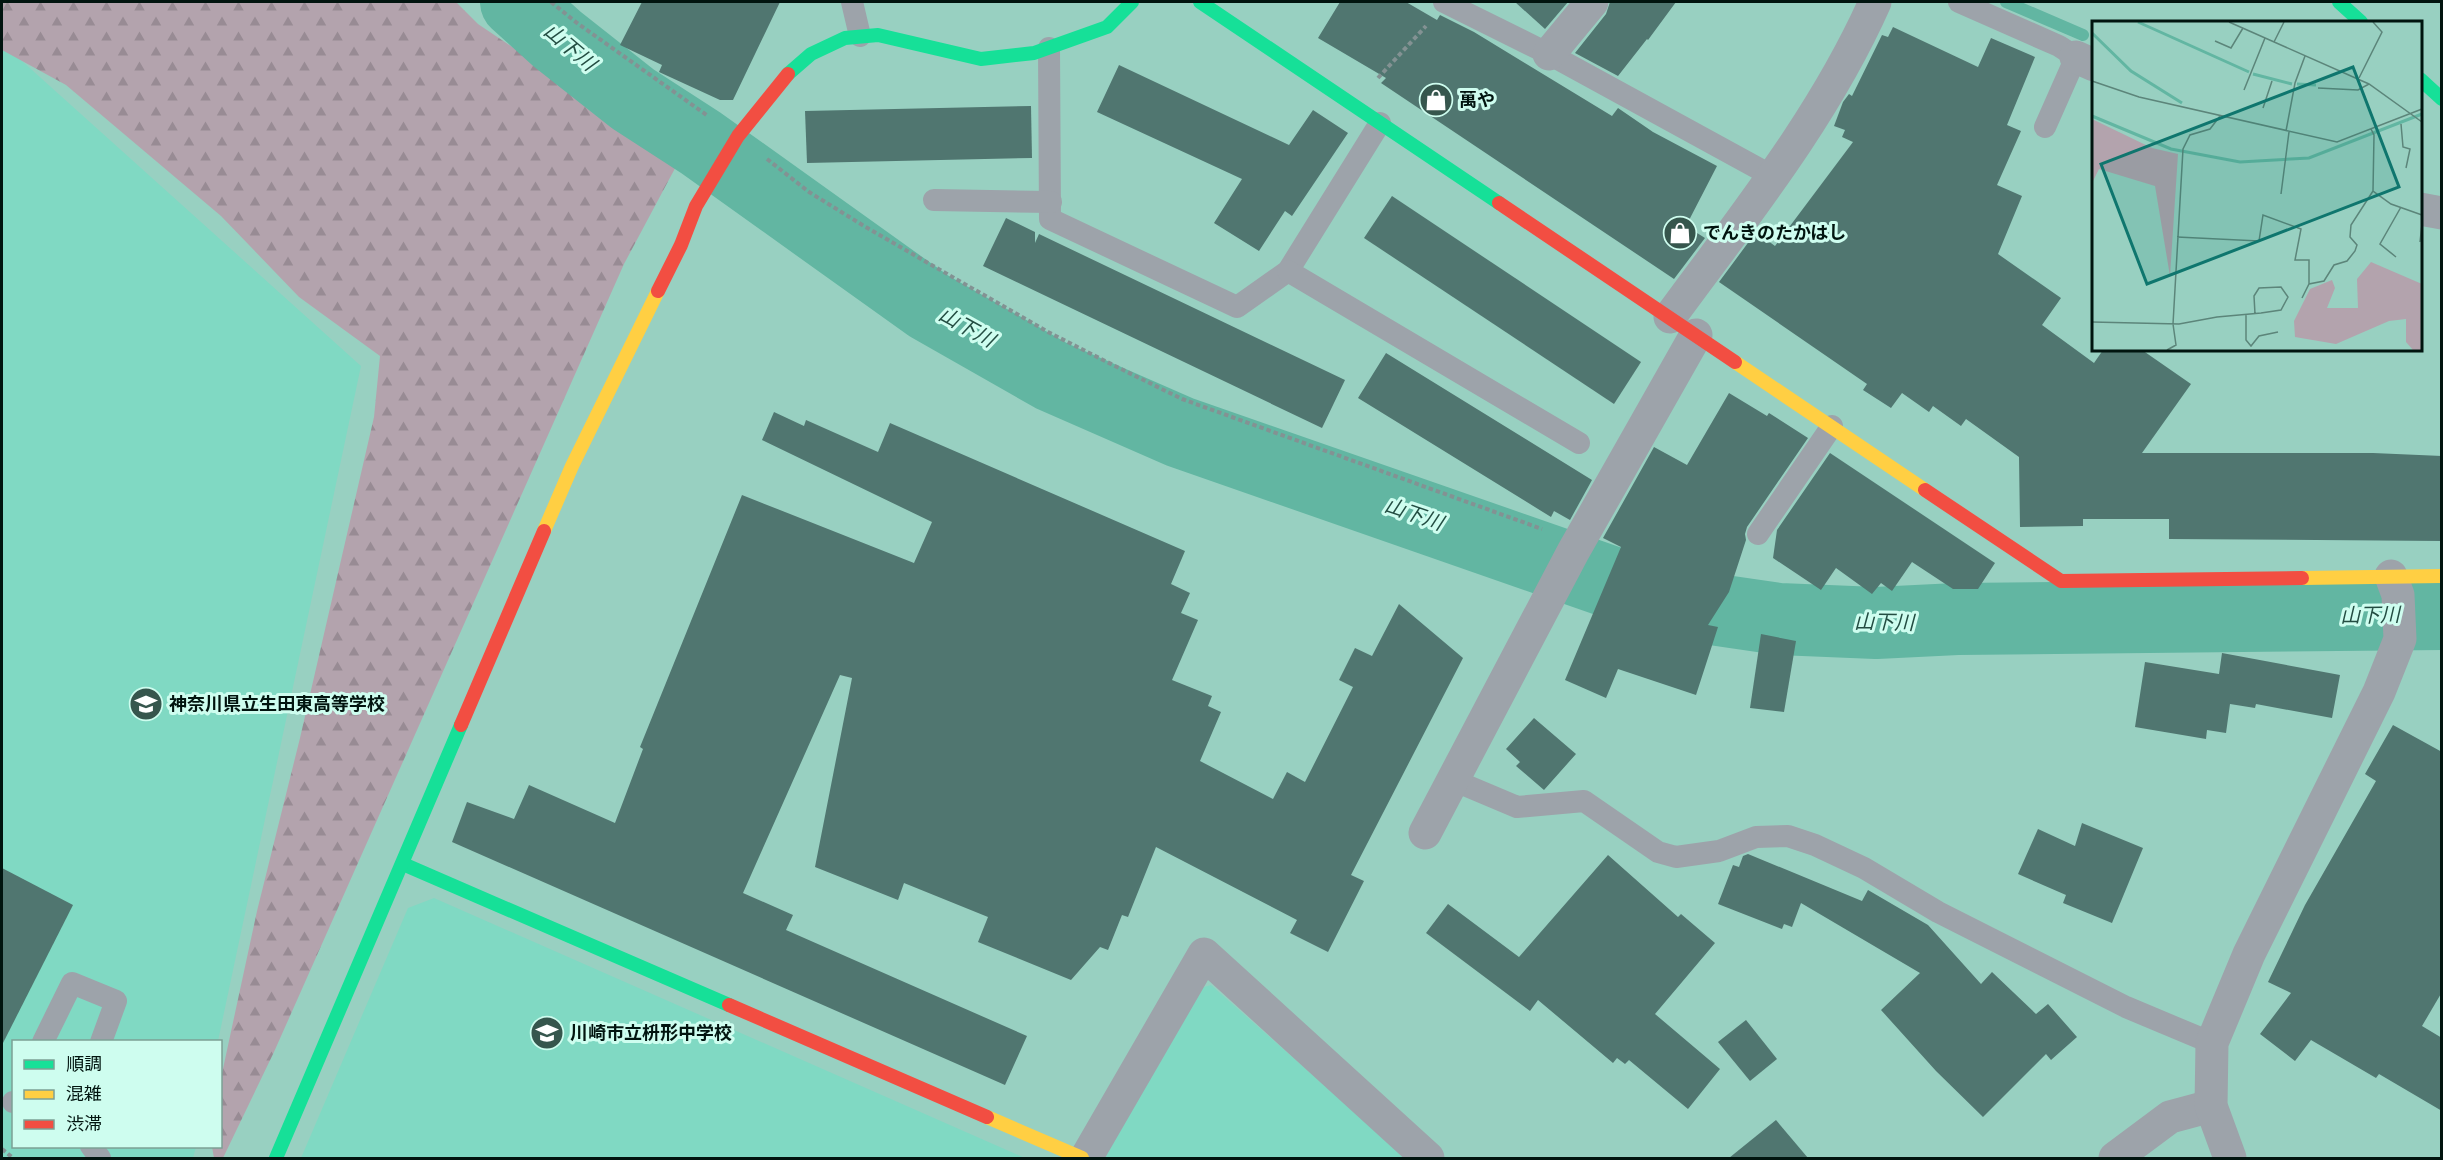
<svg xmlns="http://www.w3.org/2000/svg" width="2443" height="1160" font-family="Manrope,'Noto Sans JP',sans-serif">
<defs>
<pattern id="forest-firs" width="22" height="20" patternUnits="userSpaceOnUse" patternTransform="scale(1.5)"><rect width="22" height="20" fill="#b3a3ad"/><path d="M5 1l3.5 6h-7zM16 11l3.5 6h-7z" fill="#988b94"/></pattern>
</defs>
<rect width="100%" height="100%" fill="#98d0c1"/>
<!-- built -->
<g fill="#80d9c3">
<path d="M2 43 361 366 218 1041 14 1042V1146L196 1147 193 1158H2Z"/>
<path d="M434 898 1025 1158H301L408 908Z"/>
<path d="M1211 985 1406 1158H1092L1194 990Z"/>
</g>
<!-- forest -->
<path fill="url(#forest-firs)" d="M2 2H456L478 24 680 159 624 264 274 1052 223 1158H214L212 1147 220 1146 221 1078 257 911 300 738 374 417 380 356 299 297 221 216 66 85 2 50Z"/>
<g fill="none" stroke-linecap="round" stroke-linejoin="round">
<!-- stream -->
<path stroke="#62b6a2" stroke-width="12" d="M2006 2 2083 35"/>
<!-- river -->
<path stroke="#62b6a2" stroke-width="72" d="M516 2 557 39 633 99 701 143 929 306 1052 376 1180 432 1622 586 1697 607 1779 619 1876 623 1957 619 2442 614"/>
</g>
<!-- building -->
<g fill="#507670">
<path d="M642 2H780L733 100H720L659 72 662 65 620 45Z"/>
<path d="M1340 2H1406L1437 20 1440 15 1474 32 1612 116 1618 108 1653 132 1717 166 1686 226 1705 238 1674 279 1381 83 1386 78 1318 38Z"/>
<path d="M1515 2H1568L1545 29Z"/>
<path d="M1610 2H1676L1648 40 1647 39 1618 76 1575 53 1606 14Z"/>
<path d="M1893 27 1978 67 1991 38 2035 57 2007 125 2021 131 1997 185 2022 196 1998 254 2061 298 2042 325 2094 363 2103 350H2142L2191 384 2142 453H2373L2442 456V541L2169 539V519H2083V526L2020 527 2019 457 1966 419 1961 426 1933 406 1929 412 1902 393 1891 408 1863 390 1867 384 1719 282 1756 232 1775 246 1853 142 1842 137 1845 130 1834 126 1843 102 1849 94 1852 96 1882 35 1888 37Z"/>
<path d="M1119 65 1289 145 1313 110 1348 133 1292 216 1285 211 1259 251 1214 223 1242 179 1097 112Z"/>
<path d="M1031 106 1032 158 807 163 805 111Z"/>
<path d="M1392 196 1641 362 1614 404 1364 238Z"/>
<path d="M1006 218 1035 232V243L1039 234 1345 380 1322 428 983 266Z"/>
<path d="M1386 353 1592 480 1570 520 1554 511 1551 517 1358 398Z"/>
<path d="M1729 393 1767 416 1769 413 1808 438 1747 527 1745 534 1746 540 1729 592 1708 625 1718 627 1696 695 1618 669 1606 698 1565 680 1621 547 1603 538 1654 447 1687 465Z"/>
<path d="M774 412 804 426 806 420 878 452 890 423 1185 551 1171 584 1190 593 1181 613 1198 620 1172 680 1212 696 1208 706 1221 712 1200 761 1273 799 1287 772 1305 782 1353 687 1339 680 1355 648 1372 656 1399 604 1463 658 1351 875 1364 881 1328 952 1290 933 1297 920 1156 847 1128 917 1122 915 1108 950 1100 947 1071 980 978 942 988 917 904 883 898 900 815 867 852 678 840 675 743 893 793 915 786 930 1027 1036 1005 1085 452 842 467 802 514 819 529 785 615 823 643 749 640 747 742 495 914 563 932 522 762 440Z"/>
<path d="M1830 453 1995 563 1978 589H1953L1912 562 1892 591 1881 583 1872 594 1836 568 1821 590 1773 558 1777 530Z"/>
<path d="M1761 634 1796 641 1784 712 1750 708Z"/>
<path d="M2222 653 2340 675 2332 718 2256 704 2255 708 2230 704 2226 733 2207 730 2206 739 2135 727 2145 662 2219 674Z"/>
<path d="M1534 718 1576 754 1544 790 1516 766 1520 762 1506 749Z"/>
<path d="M2393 725 2442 752V992L2422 1026 2442 1038V1111L2379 1074 2376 1078 2311 1040 2295 1061 2260 1034 2291 993 2268 982 2305 905 2376 781 2365 774Z"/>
<path d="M2082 823 2143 848 2112 923 2063 903 2066 895 2018 874 2038 829 2075 846Z"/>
<path d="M1748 854 1862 901 1868 890 1928 925 1981 984 1992 972 2036 1014 2048 1004 2077 1037 2051 1060 2046 1054 1983 1117 1936 1071 1881 1010 1920 973 1801 903 1792 927 1784 924 1782 929 1718 904 1733 865 1739 867 1743 856Z"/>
<path d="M1608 855 1678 917 1681 914 1715 943 1655 1014 1720 1069 1688 1109 1629 1060 1625 1064 1617 1058 1613 1063 1538 1000 1530 1011 1426 933 1448 904 1519 957Z"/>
<path d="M2 868 73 905 2 1045Z"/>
<path d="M1746 1020 1777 1059 1750 1081 1718 1042Z"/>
<path d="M1776 1120 1808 1158H1729Z"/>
</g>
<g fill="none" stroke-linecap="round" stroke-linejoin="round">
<!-- path -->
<g stroke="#839293" stroke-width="4" stroke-dasharray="4.5 3" stroke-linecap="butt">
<path d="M551 2 577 23 708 116"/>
<path d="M1378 78 1426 26"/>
<path d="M767 159 809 192 864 226 1048 332 1113 365 1182 399 1542 529"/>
<path d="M2 1149 13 1158"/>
</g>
<!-- lane -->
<g stroke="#9da3aa" stroke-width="22">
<path d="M852 2 860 36"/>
<path d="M1444 2 1549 54 1772 176"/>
<path d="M1959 2 2059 46 2076 57 2045 127"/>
<path d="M1049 48 1050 219 1237 307 1288 271 1380 123"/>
<path d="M934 200 1051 202"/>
<path d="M1288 271 1579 443"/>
<path d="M1758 534 1832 426"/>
<path d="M1453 780 1517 807 1584 801 1658 852 1676 857 1719 851 1756 837 1788 836 1815 845 1864 868 1938 912 2126 1007 2212 1043"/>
<path d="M43 1042 72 983 116 1001 101 1042"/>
<path d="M13 1102H14"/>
<path d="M91 1146 100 1158"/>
</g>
<!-- street -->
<g stroke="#9da3aa" stroke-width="33">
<path d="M1549 54 1592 2"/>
<path d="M2076 57 2094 65"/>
<path d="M2420 209 2442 213"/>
<path d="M1670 317C1744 216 1824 117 1875 2"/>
<path d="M1425 833 1573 552 1696 335"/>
<path d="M1086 1158 1204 954 1428 1158"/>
<path d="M2115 1158 2170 1117 2211 1106"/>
<path d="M2230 1158 2211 1106 2212 1043 2249 954 2379 692 2400 639 2398 595 2391 576"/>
</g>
<!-- fast -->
<g stroke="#16e098" stroke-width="14">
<path d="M1200 2 1499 203"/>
<path d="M2339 2 2361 22"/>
<path d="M788 74 811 54 845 38 878 35 981 59 1034 53 1107 27 1132 2"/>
<path d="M2420 79 2442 99"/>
<path d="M403 864 729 1005"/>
<path d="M276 1158 461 725"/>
</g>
<!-- slow -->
<g stroke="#ffcf43" stroke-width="14">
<path d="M1735 362 1925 490"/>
<path d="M544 531 572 466 658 291"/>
<path d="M2302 578 2442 576"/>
<path d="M987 1117 1082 1158"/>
</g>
<!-- jam -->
<g stroke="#f24e42" stroke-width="14">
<path d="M1499 203 1735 362"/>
<path d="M658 291 681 245 696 206 738 136 788 74"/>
<path d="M1925 490 2061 581 2302 578"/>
<path d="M461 725 544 531"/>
<path d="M729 1005 987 1117"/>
</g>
</g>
<!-- icons -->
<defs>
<g id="shop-disc" transform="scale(1.725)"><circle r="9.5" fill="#36564d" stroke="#cefdef"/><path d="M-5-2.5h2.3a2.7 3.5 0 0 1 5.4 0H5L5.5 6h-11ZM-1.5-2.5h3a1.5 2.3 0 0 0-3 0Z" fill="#fff"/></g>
<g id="school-disc" transform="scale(1.725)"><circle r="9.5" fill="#36564d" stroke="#cefdef"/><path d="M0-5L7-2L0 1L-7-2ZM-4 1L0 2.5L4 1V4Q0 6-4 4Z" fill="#fff"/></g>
</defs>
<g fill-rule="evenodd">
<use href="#shop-disc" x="1436" y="100"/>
<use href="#shop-disc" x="1680" y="233"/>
<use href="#school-disc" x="146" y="704"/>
<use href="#school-disc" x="547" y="1033"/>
</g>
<g text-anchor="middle" stroke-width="6" stroke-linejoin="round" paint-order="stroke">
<!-- poi labels -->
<g font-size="18" font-weight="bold" fill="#01140f" stroke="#cefdef" text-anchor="start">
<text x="1459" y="106">萬や</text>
<text x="1703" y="239">でんきのたかはし</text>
<text x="169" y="710">神奈川県立生田東高等学校</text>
<text x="570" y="1039">川崎市立枡形中学校</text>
</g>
<!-- water labels -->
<g font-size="20" font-style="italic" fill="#234d42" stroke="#cefdef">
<text transform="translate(570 47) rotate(40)" y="7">山下川</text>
<text transform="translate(967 327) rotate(29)" y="7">山下川</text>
<text transform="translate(1414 514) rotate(19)" y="7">山下川</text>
<text transform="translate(2370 615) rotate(-1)" y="7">山下川</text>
<text transform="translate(1884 622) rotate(1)" y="7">山下川</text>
</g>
</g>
<!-- overview -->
<g transform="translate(2092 21)">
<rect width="330" height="330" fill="#98d0c1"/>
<path d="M0 98 60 127 86 133 78 255 63 165 7 148 0 162ZM279 241 330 263V329H321L314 321V298L297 300 244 323 203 316 202 300 218 268 240 259 243 267 235 287H266L265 258Z" fill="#b3a3ad"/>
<path fill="none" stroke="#62b6a2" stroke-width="3" d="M46 1 157 51M0 12 39 50 90 82M161 53 200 63M205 63 224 64M0 95 79 128 148 141 217 137 330 93"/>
<path fill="none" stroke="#5c857a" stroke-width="1.5" d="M137 1 277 63 330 101M123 20 139 27 151 7M182 21 192 1M267 57 290 11 281 1M0 60 47 76 245 121 330 88M226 67 266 69 277 63M152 69 173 17M171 87 180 60M309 103 311 126 318 128 314 147M279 108 282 114 281 170 299 183 330 194M194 110 203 62 213 35M189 173 197 111M330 175V155M85 216 167 220 171 194 209 208 203 239H217V263M328 221 330 203M304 236 288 223 309 186M210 277 217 263 232 260 242 244 255 240 263 230 265 224 258 216 259 204 281 170M154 294V319L159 325 167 315 186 311M0 301 87 303 125 296 169 292 189 289 196 276 189 266 167 267 162 275 163 293M75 329 84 324 81 303 91 128 98 114 118 108 128 95"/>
<path fill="#0f766e" fill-opacity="0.15" stroke="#0f766e" stroke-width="3" d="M261 46 307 166 55 263 9 143Z"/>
<rect width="330" height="330" fill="none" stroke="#01140f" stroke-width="3"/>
</g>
<!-- border -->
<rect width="2443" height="1160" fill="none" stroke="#01140f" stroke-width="6"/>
<!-- legend -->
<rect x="12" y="1040" width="210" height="108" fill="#cefdef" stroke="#7ca095" stroke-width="1.5"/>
<rect x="24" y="1060" width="30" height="9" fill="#16e098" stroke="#7ca095" stroke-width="1.5"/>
<text x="66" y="1070" font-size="18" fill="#01140f">順調</text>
<rect x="24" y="1090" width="30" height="9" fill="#ffcf43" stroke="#7ca095" stroke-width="1.5"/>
<text x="66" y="1100" font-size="18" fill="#01140f">混雑</text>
<rect x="24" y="1120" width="30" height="9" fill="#f24e42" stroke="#7ca095" stroke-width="1.5"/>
<text x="66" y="1130" font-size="18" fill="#01140f">渋滞</text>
</svg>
